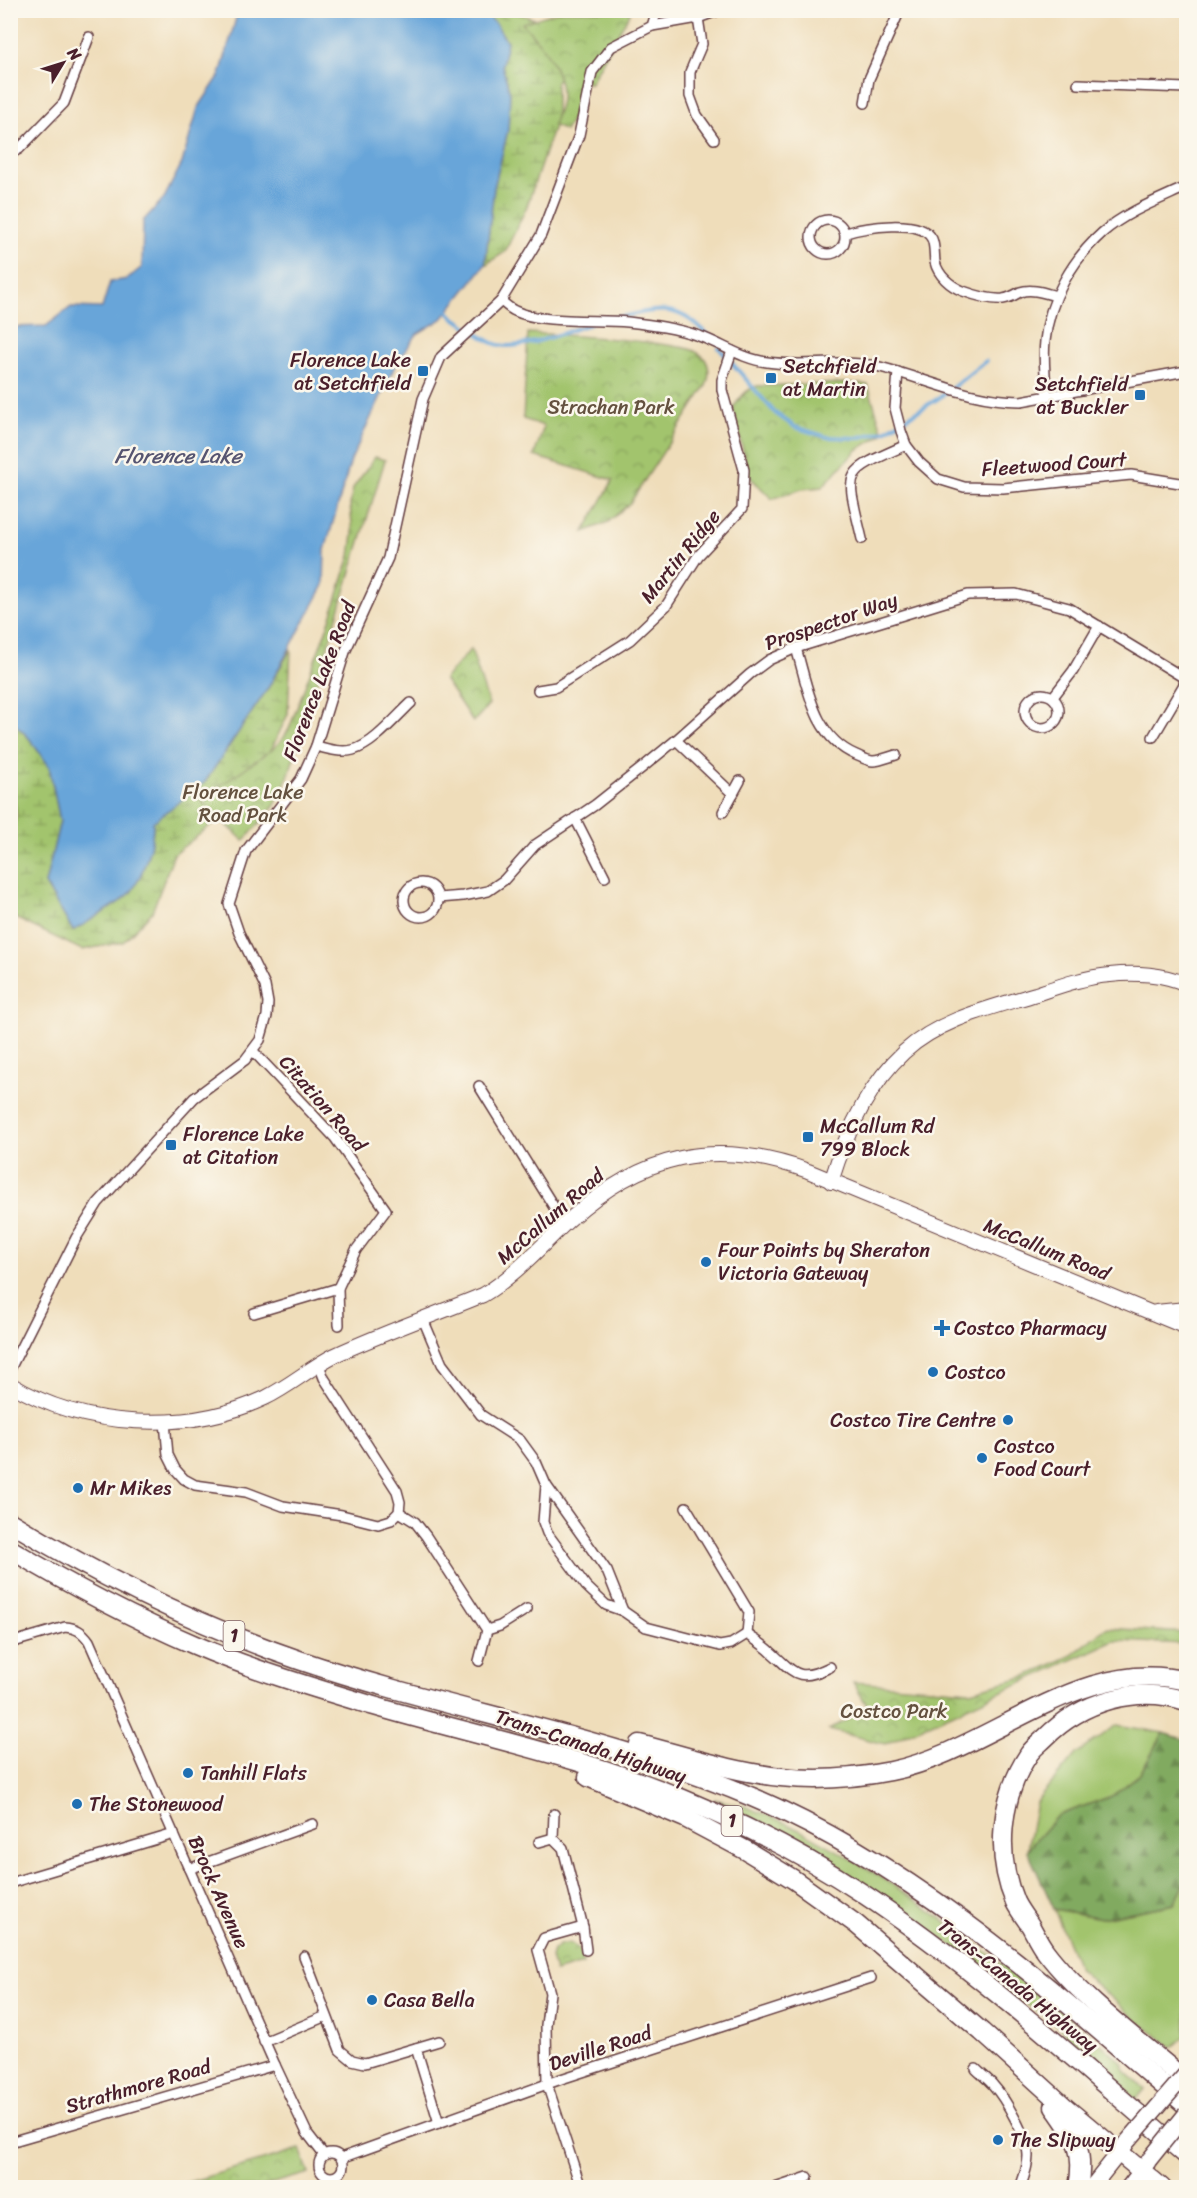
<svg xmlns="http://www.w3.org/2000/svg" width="1197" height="2198" font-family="Sriracha,sans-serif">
<defs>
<pattern id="forest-firs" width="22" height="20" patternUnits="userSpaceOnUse" patternTransform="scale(1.5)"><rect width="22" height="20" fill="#81aa60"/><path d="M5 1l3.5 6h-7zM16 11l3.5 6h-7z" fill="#6c8a4f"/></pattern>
<pattern id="wetland-marsh" width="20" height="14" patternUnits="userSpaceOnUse" patternTransform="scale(1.5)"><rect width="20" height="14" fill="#a2c46d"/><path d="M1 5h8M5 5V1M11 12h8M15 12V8" fill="none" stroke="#869f5a"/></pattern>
<pattern id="park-crowns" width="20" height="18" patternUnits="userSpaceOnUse" patternTransform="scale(1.5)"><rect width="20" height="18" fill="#a2c46d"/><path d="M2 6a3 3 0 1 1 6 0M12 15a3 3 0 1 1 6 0" fill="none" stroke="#869f5a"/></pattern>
</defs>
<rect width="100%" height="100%" fill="#fbf7ec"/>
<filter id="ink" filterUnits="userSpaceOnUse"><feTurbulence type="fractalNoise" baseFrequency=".0167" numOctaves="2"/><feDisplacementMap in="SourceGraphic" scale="12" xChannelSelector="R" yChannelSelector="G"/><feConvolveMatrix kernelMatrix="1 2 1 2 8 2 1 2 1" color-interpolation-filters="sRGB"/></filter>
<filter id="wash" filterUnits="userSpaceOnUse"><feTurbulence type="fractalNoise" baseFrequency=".008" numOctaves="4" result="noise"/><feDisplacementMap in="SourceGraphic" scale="24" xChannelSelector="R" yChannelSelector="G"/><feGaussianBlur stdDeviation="1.35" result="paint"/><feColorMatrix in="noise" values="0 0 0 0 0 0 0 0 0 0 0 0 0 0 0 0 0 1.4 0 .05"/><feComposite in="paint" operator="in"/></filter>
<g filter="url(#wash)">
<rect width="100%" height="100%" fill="#efddba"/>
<!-- grass -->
<g fill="#a2c46d" stroke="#76724c" stroke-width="1.5">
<path d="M1117 1725 1164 1733 1140 1774 1112 1796 1057 1816 1027 1850 1036 1802 1076 1754Z"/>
<path d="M714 1799C725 1802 738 1804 749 1808 786 1821 821 1841 855 1861 951 1919 1035 1990 1121 2061L1126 2072 1145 2089 1136 2100 1049 2018 1020 2001 960 1952 881 1894 779 1833Z"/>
<path d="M1186 1881V2035L1173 2047 1140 2023 1079 1969 1054 1909 1102 1918 1174 1904Z"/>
</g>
<!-- forest -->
<path fill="url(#forest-firs)" stroke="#666446" stroke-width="1.5" d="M1164 1733 1186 1740V1881L1174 1904 1102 1918 1054 1909 1027 1850 1057 1816 1112 1796 1140 1774Z"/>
<!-- wetland -->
<g fill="url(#wetland-marsh)" stroke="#76724c" stroke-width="1.5">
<path d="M584 10 577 58 556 81V120L527 206 505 252 485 265 494 188 508 130 510 93 502 65 507 42 496 24 483 11H511L538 20Z"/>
<path d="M291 649 288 714 263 767 213 824 174 854 152 912 123 942 82 950 11 916 10 829 17 816 11 785V720L29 738 49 766 60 821 45 884 73 931C84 924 125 900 131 892 143 875 154 843 153 822L205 782 268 688Z"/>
</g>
<!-- park -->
<g fill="url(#park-crowns)" stroke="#76724c" stroke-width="1.5">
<path d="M560 11H631L590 84 582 80 575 113 565 131 553 125C556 116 561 106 561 97 562 67 540 43 522 23Z"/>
<path d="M528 333C575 336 621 338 667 345 677 347 690 347 698 353 710 360 711 374 706 386L630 503 608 522 584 532 613 480 534 456 544 426 523 419Z"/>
<path d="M848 383 868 385 883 434 857 450 822 487 802 489 772 499 749 476 733 408C740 398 745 390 757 386Z"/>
<path d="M375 457 385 460 288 777 275 805 244 841 200 800 274 748 284 737 289 729 330 620 350 556 353 534 350 505 353 488Z"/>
<path d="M471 649 489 705 473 722 444 679Z"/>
<path d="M1106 1628 1186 1633V1644L1114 1641 885 1744 829 1730 868 1707 853 1682 970 1691 1027 1676 1072 1655Z"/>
<path d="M570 1943 579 1949 583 1964 555 1972 551 1958 553 1950 559 1945Z"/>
<path d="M300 2149 309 2173 260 2187H172Z"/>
</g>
<!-- water -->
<path fill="#67a5d9" stroke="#586282" stroke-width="1.5" d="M238 11H483L496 24 507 42 502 65 510 93 508 130 494 188 485 265 442 319 417 334 396 364 351 460 325 550 324 585 268 688 205 782 153 822C154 842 143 876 131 892 125 901 84 924 73 931L45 884 60 821 49 766 29 738 11 720V327L46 326 71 307 102 308 110 282 127 279 142 267 143 221 164 198 182 163 198 108 220 75Z"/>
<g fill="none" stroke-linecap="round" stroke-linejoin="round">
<!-- stream -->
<g stroke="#67a5d9" stroke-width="4">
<path d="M448 311 453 317C466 325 479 336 493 343 516 354 566 331 590 324"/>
<path d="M614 318C659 310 676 300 710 338"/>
<path d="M719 348 775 413 795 427 827 437 857 438 885 431 939 398 986 361"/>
</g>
</g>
</g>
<g filter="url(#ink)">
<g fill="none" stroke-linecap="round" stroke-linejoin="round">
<!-- street casing -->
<g stroke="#633c40" stroke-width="12">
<g id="street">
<path d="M698 18 702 44 690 72V96L697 115 714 139"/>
<path d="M652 26 698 18 720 10"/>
<path d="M1078 84 1186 88"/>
<path d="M865 103 869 79 900 10"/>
<path d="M10 154 19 149 64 103 89 37"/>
<circle cx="828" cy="237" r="17"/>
<path d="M846 233C864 227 922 218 932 239 935 246 934 255 935 262 938 275 950 286 963 291 974 295 991 300 1003 299 1010 298 1015 295 1020 292 1032 288 1045 293 1056 296"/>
<path d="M501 301C505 304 510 309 515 311 542 324 597 319 628 322 653 325 676 328 699 336 722 344 742 359 767 362 804 368 843 358 880 367 930 380 967 400 1021 401L1186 371"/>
<path d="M898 372 895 408 901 431 906 445 919 462 938 479 964 487 1003 488 1131 475 1186 484"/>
<path d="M1047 396C1045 378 1043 359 1045 341 1049 300 1072 260 1102 233 1126 212 1158 200 1186 187"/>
<path d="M862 539C846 470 840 474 906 445"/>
<path d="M796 648C808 687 813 737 856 755 861 757 868 761 873 761 880 761 889 757 896 755"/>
<path d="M538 690 556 687 630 640 666 606 698 556 742 509 744 470 722 390V380L732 351"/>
<circle cx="1042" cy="711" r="17"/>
<path d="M1053 697 1073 671 1099 626"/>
<path d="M1153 737 1186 681"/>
<path d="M676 740 733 794"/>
<path d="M316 746C328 749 340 753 353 750 373 745 396 717 411 703"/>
<path d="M723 812 740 781"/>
<path d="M575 818 605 877"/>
<circle cx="421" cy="900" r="17"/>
<path d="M439 898 463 896 488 891 504 880 535 845 595 805 643 767 676 740 750 674 769 660 796 648 968 595 1016 594 1069 608 1186 679"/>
<path d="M253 1051 335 1138 386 1210 356 1250 338 1288 339 1325"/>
<path d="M479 1086 557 1212 566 1223"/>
<path d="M254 1313 338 1288"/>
<path d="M423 1319 442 1364 481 1415 520 1440 536 1462 546 1485 607 1571 623 1611"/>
<path d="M10 1369 76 1238 98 1203 194 1098 245 1060 260 1040 267 1016 268 1003 265 986 239 933 229 904 246 851 301 779 316 746 345 652 388 558 423 399 441 357 501 301 541 235 579 135 592 72 611 47 652 26 657 10"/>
<path d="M165 1422 168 1455 175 1469 184 1479 195 1485 246 1492 283 1506 342 1515 378 1524 391 1520 399 1512 400 1502 397 1491 324 1378 319 1365"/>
<path d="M546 1485 543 1522 547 1533 586 1586 606 1605 623 1611 646 1627 720 1646 731 1644 747 1634"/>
<path d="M686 1507 749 1612 747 1634"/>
<path d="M399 1512 415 1522 426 1536 487 1630 479 1661"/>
<path d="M487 1630 500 1626 527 1609"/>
<path d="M747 1634C755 1640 764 1645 771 1652 795 1673 797 1683 830 1667"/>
<path d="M10 1643 65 1627C76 1628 82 1631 89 1641L275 2065 307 2133 324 2155"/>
<path d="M554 1814 553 1838 563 1848 583 1927 586 1950"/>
<path d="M539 1842 553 1838"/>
<path d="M189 1869 313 1824"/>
<path d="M10 1883 174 1834"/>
<path d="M304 1956 340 2050 352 2060 365 2063 439 2041"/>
<path d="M264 2042 326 2016"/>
<path d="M416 2048 439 2123"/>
<path d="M976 2069C981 2074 988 2079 993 2085 1005 2098 1028 2138 1028 2156 1028 2167 1024 2177 1020 2188"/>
<path d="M10 2142 275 2065"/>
<circle cx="331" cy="2165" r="12"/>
<path d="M341 2158 561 2079 871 1978"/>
<path d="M581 2188 547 2084 546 2025 550 1993 538 1950 544 1938 583 1927"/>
<path d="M775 2188 808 2177"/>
</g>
</g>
<!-- secondary casing -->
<g stroke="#633c40" stroke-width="16">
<g id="secondary">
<path d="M831 1182C845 1136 868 1085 904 1052 940 1019 990 1008 1036 994 1060 986 1085 977 1110 975 1135 972 1164 974 1186 984"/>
<path d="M1156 1312 1186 1309"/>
<path d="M10 1384C84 1429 188 1434 265 1398 290 1386 311 1367 335 1355 383 1333 434 1315 483 1295 516 1275 540 1247 569 1220 642 1154 714 1137 808 1171L1186 1327"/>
</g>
</g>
<!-- primary casing -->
<g stroke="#633c40" stroke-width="18">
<g id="primary">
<path d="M1091 2188 1126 2144"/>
<path d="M1128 2188 1148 2162"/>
</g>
</g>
<!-- highway casing -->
<g stroke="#633c40" stroke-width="21">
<g id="highway">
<path d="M10 1522C102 1578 197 1625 299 1660 449 1711 606 1735 752 1797 918 1868 1052 1990 1186 2105"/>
<path d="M10 1549C70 1585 132 1618 195 1645 253 1670 314 1688 374 1706 477 1736 584 1757 683 1799 745 1825 806 1856 862 1893 978 1970 1081 2065 1186 2155"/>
<path d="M1186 1701C1137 1685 1082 1701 1045 1738 1040 1743 1033 1748 1029 1754 1000 1797 995 1855 1015 1902 1019 1910 1025 1918 1030 1925 1035 1934 1040 1944 1046 1952 1081 1998 1142 2043 1186 2081"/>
<path d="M639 1744C686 1756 733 1772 781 1777 816 1781 856 1778 891 1771 990 1751 1081 1654 1186 1681"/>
<path d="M588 1777 685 1818 747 1851 793 1879 856 1924 982 2032 1066 2108 1162 2188"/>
<path d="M1054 2107C1076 2137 1085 2150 1078 2188"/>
</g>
</g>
<!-- street -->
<use href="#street" stroke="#fff" stroke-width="9"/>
<!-- secondary -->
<use href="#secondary" stroke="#fff" stroke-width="14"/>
<!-- primary -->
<use href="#primary" stroke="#fff" stroke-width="15"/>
<!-- highway -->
<use href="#highway" stroke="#fff" stroke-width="18"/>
<!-- primary-bridge casing -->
<g stroke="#633c40" stroke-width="18" stroke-linecap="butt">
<g id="primary-bridge">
<path d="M1128 2141 1186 2074"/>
<path d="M1149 2160 1186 2114"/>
</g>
</g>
<!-- primary-bridge -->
<use href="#primary-bridge" stroke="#fff" stroke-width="15"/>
</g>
</g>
<!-- markers -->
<g fill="#1f6fb2" stroke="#fbf7ec" stroke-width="2">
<rect x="417" y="365" width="12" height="12" rx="3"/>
<rect x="765" y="372" width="12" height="12" rx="3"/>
<rect x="1134" y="389" width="12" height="12" rx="3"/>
<rect x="802" y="1131" width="12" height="12" rx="3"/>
<rect x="165" y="1139" width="12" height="12" rx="3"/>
<circle cx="706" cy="1262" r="6"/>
<path d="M939 1319h6v6h6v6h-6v6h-6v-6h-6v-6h6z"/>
<circle cx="933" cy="1372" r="6"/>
<circle cx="1008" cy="1420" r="6"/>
<circle cx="982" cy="1458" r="6"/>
<circle cx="78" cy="1488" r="6"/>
<circle cx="188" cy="1773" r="6"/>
<circle cx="77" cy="1804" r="6"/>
<circle cx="372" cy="2000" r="6"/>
<circle cx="998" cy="2140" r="6"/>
</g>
<g text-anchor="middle" stroke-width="5" stroke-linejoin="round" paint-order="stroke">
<!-- shield labels -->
<g fill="#fbf7ec" stroke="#7f6065" stroke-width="1.5">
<rect x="223.5" y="1621" width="21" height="30" rx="4.5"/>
<rect x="721.5" y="1806" width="21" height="30" rx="4.5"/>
</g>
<g font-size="18" font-weight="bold" fill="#4a1f2b">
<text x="234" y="1642">1</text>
<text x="732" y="1827">1</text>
</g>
<!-- poi labels -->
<g font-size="20" fill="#4a1f2b" stroke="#fbf7ec" text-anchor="start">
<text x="411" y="367" text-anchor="end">Florence Lake<tspan x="411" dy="23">at Setchfield</tspan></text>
<text x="783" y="373">Setchfield<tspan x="783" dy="23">at Martin</tspan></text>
<text x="1128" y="391" text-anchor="end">Setchfield<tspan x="1128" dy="23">at Buckler</tspan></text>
<text x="820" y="1133">McCallum Rd<tspan x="820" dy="23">799 Block</tspan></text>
<text x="183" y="1141">Florence Lake<tspan x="183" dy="23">at Citation</tspan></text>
<text x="718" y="1257">Four Points by Sheraton<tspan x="718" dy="23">Victoria Gateway</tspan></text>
<text x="954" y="1335">Costco Pharmacy</text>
<text x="945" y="1379">Costco</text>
<text x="996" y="1427" text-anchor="end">Costco Tire Centre</text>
<text x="994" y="1453">Costco<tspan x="994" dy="23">Food Court</tspan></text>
<text x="90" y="1495">Mr Mikes</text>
<text x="200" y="1780">Tanhill Flats</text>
<text x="89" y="1811">The Stonewood</text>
<text x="384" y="2007">Casa Bella</text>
<text x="1010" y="2147">The Slipway</text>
</g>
<!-- park labels -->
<g font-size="20" fill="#64513f" stroke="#fbf7ec">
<text x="611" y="414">Strachan Park</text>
<text x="243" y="799">Florence Lake<tspan x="243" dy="23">Road Park</tspan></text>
<text x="894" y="1718">Costco Park</text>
</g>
<!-- street labels -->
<g font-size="20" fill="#4a1f2b" stroke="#fbf7ec">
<text transform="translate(1054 464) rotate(-4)" y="7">Fleetwood Court</text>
<text transform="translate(680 556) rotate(-51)" y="7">Martin Ridge</text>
<text transform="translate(831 621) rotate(-19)" y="7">Prospector Way</text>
<text transform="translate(319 681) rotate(-69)" y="7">Florence Lake Road</text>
<text transform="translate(323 1103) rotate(49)" y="7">Citation Road</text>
<text transform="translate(550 1216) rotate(-41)" y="7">McCallum Road</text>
<text transform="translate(1047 1249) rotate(22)" y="7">McCallum Road</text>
<text transform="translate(591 1746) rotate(18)" y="7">Trans-Canada Highway</text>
<text transform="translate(219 1892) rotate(66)" y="7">Brock Avenue</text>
<text transform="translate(1018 1985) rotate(39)" y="7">Trans-Canada Highway</text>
<text transform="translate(600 2048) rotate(-18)" y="7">Deville Road</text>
<text transform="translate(138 2086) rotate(-16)" y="7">Strathmore Road</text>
</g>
<!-- water labels -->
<g font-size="21" font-style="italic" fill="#565571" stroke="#fbf7ec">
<text x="178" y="463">Florence Lake</text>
</g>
</g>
<!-- margin -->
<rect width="1197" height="2198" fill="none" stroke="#fbf7ec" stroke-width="36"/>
<!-- north arrow -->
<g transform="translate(63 63) rotate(52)" stroke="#fbf7ec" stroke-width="4.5" paint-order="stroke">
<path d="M0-4.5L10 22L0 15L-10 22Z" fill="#4a1f2b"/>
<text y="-9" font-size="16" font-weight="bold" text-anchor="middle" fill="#4a1f2b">N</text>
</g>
</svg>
